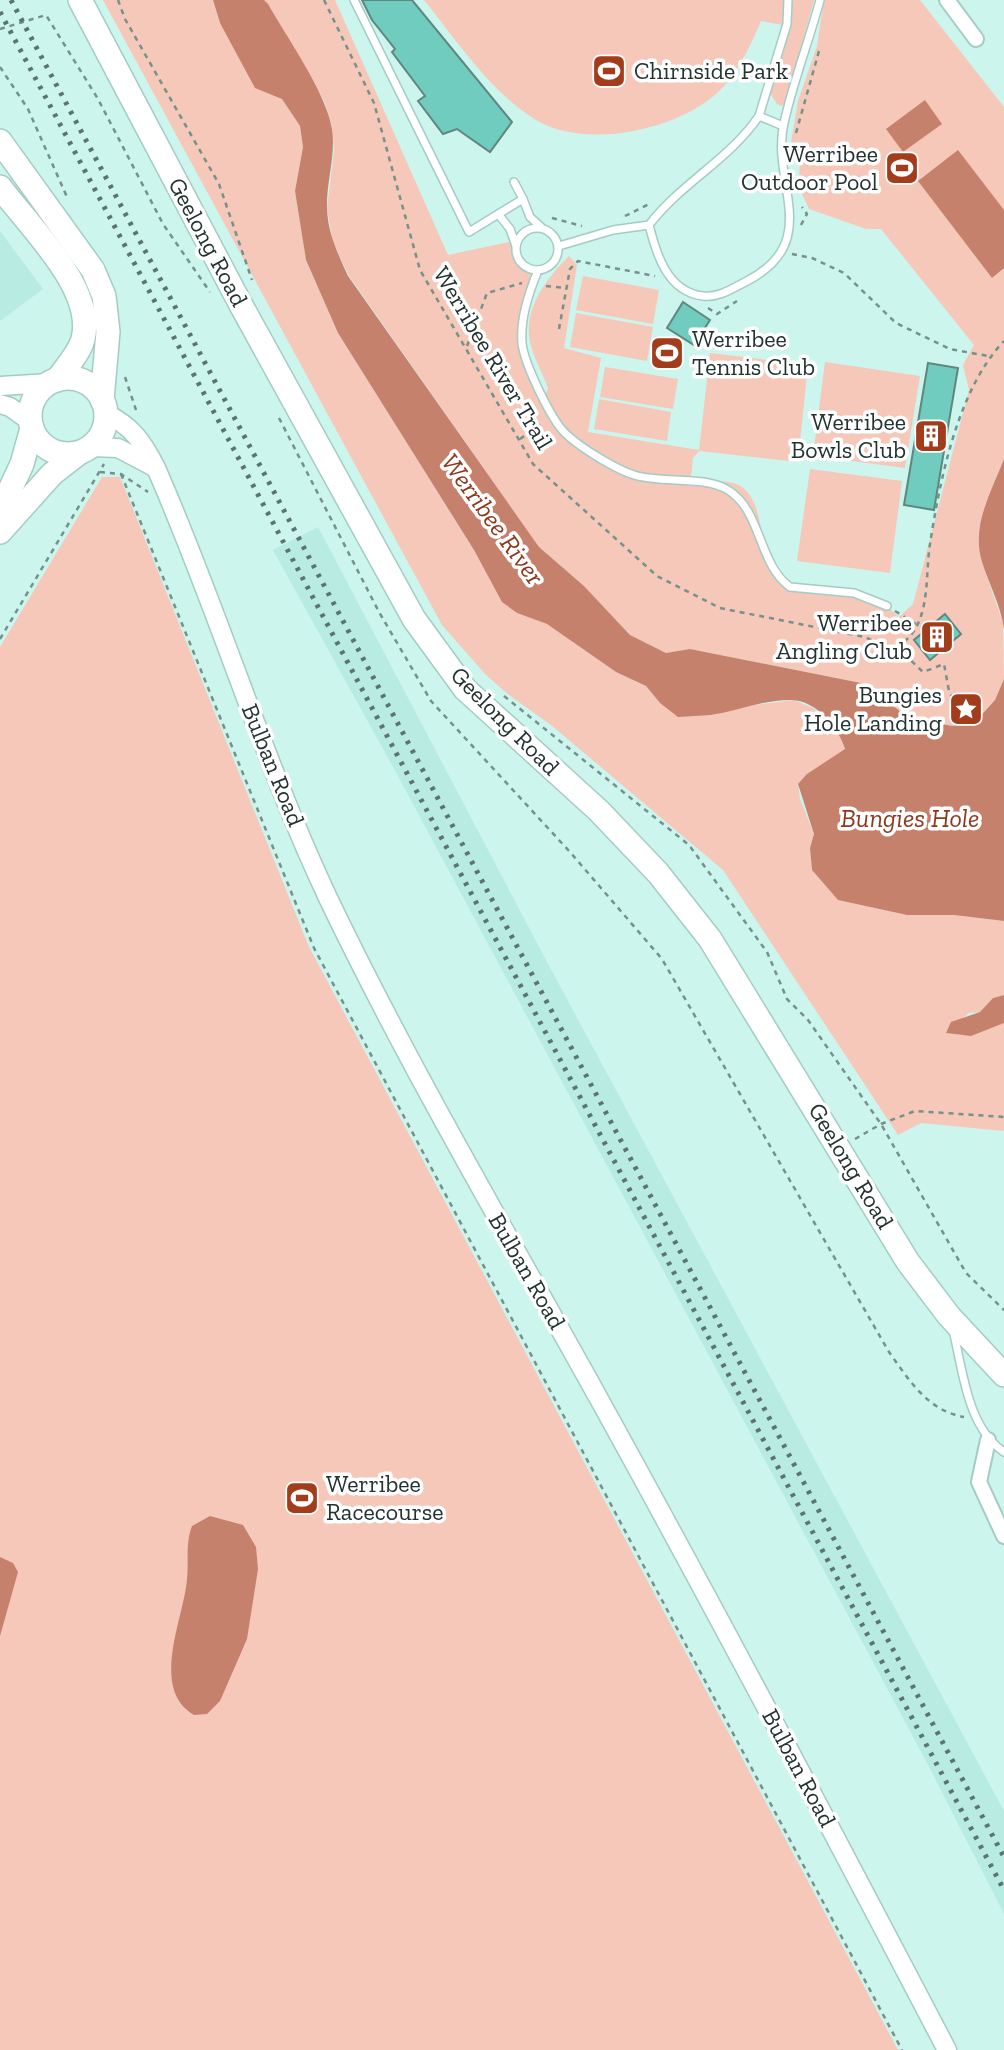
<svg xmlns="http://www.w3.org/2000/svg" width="1004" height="2050" font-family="'Zilla Slab',serif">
<rect width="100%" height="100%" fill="#ccf5ee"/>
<!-- built -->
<g fill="#b8ebe2">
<path d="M0 231 43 289 0 321Z"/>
<path d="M318 527 547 962 1004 1811V1914L925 1759 707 1352 398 776 273 550Z"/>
</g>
<!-- green -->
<g fill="#f5c8ba">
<path d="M103 0H213L220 23 268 91 282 99 300 126 303 147 295 191 306 260 338 333 474 550 503 602 517 613 547 624 616 672 646 686 660 703 713 715 746 706 794 700 813 708 839 730 845 750 798 784 800 799 814 834 810 848 812 870 838 900 907 915H954L1004 921V995L993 998 980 1012 969 1013 946 1032 960 1035 1004 1023V1131L921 1123 898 1135 723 870 551 725 509 695 486 675 442 625Z"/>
<path d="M264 0H335L448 255 518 240 516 254 531 270 522 343 543 401 548 388C543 374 533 357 530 342 523 308 547 278 569 256L577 265 564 348 601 358 588 432 699 450 710 353 808 365 798 462 699 451 693 458 691 478C705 482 727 479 739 485 769 504 755 553 778 578 798 600 833 587 857 594 873 598 887 606 899 617L913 604 969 390 963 365 974 345 881 229H866L809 209 799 187 800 149 790 148 798 101 817 46 824 0H920L1004 107V459L994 484 981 559 1003 623 1004 679 995 700 974 721 953 726 911 719 861 683 690 649 666 653 630 635 584 586 539 547 349 276 333 243 327 208 334 151 332 126 324 101Z"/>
<path d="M424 0H785L783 25 761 21C751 45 741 66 724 86 686 129 587 151 536 120 490 92 458 42 424 0Z"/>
<path d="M793 0H814L786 102 782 106 777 104 770 93 784 51Z"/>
<path d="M583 276 659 290 653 324 576 310Z"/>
<path d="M576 313 653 327 647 361 570 347Z"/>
<path d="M825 362 920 376 905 468 813 456Z"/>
<path d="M605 367 678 379 673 409 600 397Z"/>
<path d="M599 399 671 412 667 441 594 429Z"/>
<path d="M810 469 902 481 890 573 797 561Z"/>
<path d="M102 477H120L309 947 898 2050H0V647Z"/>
</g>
<!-- water -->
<g fill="#c6816c">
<path d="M213 0H264L268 4C287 38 326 92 332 129 336 156 326 182 327 209 328 234 338 254 348 276L539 547 584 586 630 635 666 653 690 649 861 683 911 719 953 726 974 721 984 712 995 700 1004 679V921L954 915H907L838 900 812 870 810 848 814 834 798 784 807 774 845 749C839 728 817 701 792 700 765 699 738 711 711 715 700 716 689 716 678 717L660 703 646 686 616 672 547 624 517 613 502 602 474 550 338 333 306 260 295 191 303 147 300 126 282 99 255 88 220 23Z"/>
<path d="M925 100 942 124 903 152 886 129Z"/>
<path d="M958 150 1004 210V268L992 278 918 181Z"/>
<path d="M1004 459V629C1001 606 989 584 982 562 971 525 991 493 1004 459Z"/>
<path d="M1004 995V1023L971 1036 946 1033 951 1022 980 1012 993 998Z"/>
<path d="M210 1516 243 1525 256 1547 258 1569 247 1639 220 1701 207 1714 194 1715C149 1689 184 1618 187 1579 189 1560 185 1545 192 1526Z"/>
<path d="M0 1557 13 1563 18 1572 0 1636Z"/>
</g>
<!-- building -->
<g fill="#70ccbe" stroke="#60867f" stroke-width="2">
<path d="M362 0H412L512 122 490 152 457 129 443 134 418 101 425 96 392 52 395 49 372 20Z"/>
<path d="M683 302 710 320 694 345 667 328Z"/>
<path d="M928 363 958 368 934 510 904 505Z"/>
<path d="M945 614 961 634 930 660 914 640Z"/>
</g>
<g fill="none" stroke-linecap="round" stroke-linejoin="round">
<!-- service casing -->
<g stroke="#a4ccc5" stroke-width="10">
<g id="service">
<path d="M354 0 469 232 523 199 514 182"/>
<path d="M759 116 787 24 788 0"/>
<path d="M523 199 530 217 541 227"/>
<path d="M499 215 510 229 516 246"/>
<path d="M649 225C656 253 667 292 703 296 719 298 733 288 747 281 824 241 770 182 784 123 793 82 809 41 820 0"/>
<circle cx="537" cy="249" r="21"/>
<path d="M559 246 613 230 649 225C681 183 729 160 759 116L783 126"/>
<path d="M538 270C529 293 520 318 522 343 524 363 551 420 566 434 581 448 615 469 634 475 663 484 703 475 728 490 762 511 758 564 790 587L854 593 887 606"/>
<path d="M953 1330C963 1371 967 1427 1004 1452"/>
</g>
</g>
<!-- minor casing -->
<g stroke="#a4ccc5" stroke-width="18">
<g id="minor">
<path d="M947 0 976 39"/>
<path d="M988 1440 979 1482 1004 1536"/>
</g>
</g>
<!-- tertiary casing -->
<g stroke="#a4ccc5" stroke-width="21">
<g id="tertiary">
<path d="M0 386 50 383"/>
<path d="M0 404 10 407 31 422"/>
<path d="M105 413C132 426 143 442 156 468 218 609 262 758 328 898 410 1069 507 1233 599 1399 718 1614 833 1832 947 2050"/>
<path d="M91 447 118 448 156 468"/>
</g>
</g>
<!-- primary casing -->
<g stroke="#a4ccc5" stroke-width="26">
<g id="primary">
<path d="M0 141 93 270 104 296 108 332 102 400"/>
<path d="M0 187C28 225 96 289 83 339 79 354 66 367 57 380"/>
<circle cx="68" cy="416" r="38"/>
<path d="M0 511 22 464 32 428"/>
<path d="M0 532 52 474 79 453"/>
</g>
</g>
<!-- trunk casing -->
<g stroke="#a4ccc5" stroke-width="26">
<path id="trunk" d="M80 0 241 305 414 619 465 689 599 811 658 873 710 939 908 1262 949 1316 1004 1375"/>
</g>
<!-- path -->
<g stroke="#75918c" stroke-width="2.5" stroke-dasharray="5 5" stroke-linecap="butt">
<path d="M118 0 125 19 219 184 252 280"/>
<path d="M324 0 374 103 420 270 533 464 657 576 720 608 865 637C878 643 893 652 905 641 931 619 925 575 930 544 940 479 958 389 1004 341"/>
<path d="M0 29 46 15 98 99 163 224 210 292"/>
<path d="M0 67 28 109 67 197"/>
<path d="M796 133 819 51"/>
<path d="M625 216 651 203"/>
<path d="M552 218 582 226"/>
<path d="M801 225 807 214 802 207"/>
<path d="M792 254 812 258 844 273 896 323 950 349 988 356"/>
<path d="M546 286 567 288"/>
<path d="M708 308 717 314 737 301"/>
<path d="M559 329 570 269 578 261 655 276"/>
<path d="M467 346 487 293 522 283"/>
<path d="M125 377 136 410"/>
<path d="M279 418 379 612 431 701 570 852 662 959 889 1352C909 1380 928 1411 964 1417"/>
<path d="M520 439 543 423"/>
<path d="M100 472 121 474 148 492"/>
<path d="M121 474 314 948 902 2050"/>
<path d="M895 611 916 624"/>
<path d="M0 639 104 464"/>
<path d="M897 647 923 672 944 664 949 691 954 701 975 702"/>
<path d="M504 696 689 845 767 952 787 999 808 1020 881 1124 966 1273 1004 1310"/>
<path d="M855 1139 881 1124 915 1111 1004 1117"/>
</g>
<!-- service -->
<use href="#service" stroke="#fff" stroke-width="7"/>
<!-- minor -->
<use href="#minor" stroke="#fff" stroke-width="14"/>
<!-- tertiary -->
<use href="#tertiary" stroke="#fff" stroke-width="18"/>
<!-- primary -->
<use href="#primary" stroke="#fff" stroke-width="23"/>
<!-- trunk -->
<use href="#trunk" stroke="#fff" stroke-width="23"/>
<!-- rail -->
<g stroke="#5b746f" stroke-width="5" stroke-dasharray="3.5 7" stroke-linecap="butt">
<path d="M11 0 1004 1857"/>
<path d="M0 12 1004 1890"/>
</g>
</g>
<!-- icons -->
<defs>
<g id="stadium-square" transform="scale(1.75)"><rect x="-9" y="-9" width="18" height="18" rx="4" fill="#a33c1a" stroke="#fff"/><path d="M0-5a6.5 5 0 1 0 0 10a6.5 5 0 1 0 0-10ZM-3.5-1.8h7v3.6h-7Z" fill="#fff"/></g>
<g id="building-square" transform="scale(1.75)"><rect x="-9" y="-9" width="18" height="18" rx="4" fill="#a33c1a" stroke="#fff"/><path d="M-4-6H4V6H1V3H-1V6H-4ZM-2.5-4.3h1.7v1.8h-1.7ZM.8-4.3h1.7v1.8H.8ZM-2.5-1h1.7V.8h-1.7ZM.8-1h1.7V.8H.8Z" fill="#fff"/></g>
<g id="sight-square" transform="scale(1.75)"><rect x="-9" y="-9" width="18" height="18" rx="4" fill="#a33c1a" stroke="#fff"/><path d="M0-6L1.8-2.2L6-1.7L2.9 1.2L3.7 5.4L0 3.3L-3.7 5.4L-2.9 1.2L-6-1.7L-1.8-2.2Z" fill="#fff"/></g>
</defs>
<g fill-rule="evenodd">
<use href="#stadium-square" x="609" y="71"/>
<use href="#stadium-square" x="902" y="168"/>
<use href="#stadium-square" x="667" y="353"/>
<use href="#building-square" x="931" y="436"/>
<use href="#building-square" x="937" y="637"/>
<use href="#sight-square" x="966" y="709"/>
<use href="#stadium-square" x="302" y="1498"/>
</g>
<g text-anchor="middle" stroke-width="7" stroke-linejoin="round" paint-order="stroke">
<!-- poi labels -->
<g font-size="24" fill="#22322f" stroke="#fff" text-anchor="end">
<text x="634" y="79" text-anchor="start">Chirnside Park</text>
<text x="878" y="162">Werribee<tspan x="878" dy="28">Outdoor Pool</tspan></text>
<text x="692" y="347" text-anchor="start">Werribee<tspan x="692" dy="28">Tennis Club</tspan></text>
<text x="906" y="430">Werribee<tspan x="906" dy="28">Bowls Club</tspan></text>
<text x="912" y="631">Werribee<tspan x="912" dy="28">Angling Club</tspan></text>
<text x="942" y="703">Bungies<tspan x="942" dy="28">Hole Landing</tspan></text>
<text x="326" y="1492" text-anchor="start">Werribee<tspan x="326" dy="28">Racecourse</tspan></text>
</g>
<!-- street labels -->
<g font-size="24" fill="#22322f" stroke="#fff">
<text transform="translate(208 242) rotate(62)" y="8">Geelong Road</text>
<text transform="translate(493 358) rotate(59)" y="8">Werribee River Trail</text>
<text transform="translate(505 721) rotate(45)" y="8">Geelong Road</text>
<text transform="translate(273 765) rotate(68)" y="8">Bulban Road</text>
<text transform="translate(851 1166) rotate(59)" y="8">Geelong Road</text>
<text transform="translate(527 1271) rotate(60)" y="8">Bulban Road</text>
<text transform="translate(799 1768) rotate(62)" y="8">Bulban Road</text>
</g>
<!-- water labels -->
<g font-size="26" font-style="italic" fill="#8c381d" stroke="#fff">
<text transform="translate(493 519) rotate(54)" y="9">Werribee River</text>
<text x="910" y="827">Bungies Hole</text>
</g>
</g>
</svg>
